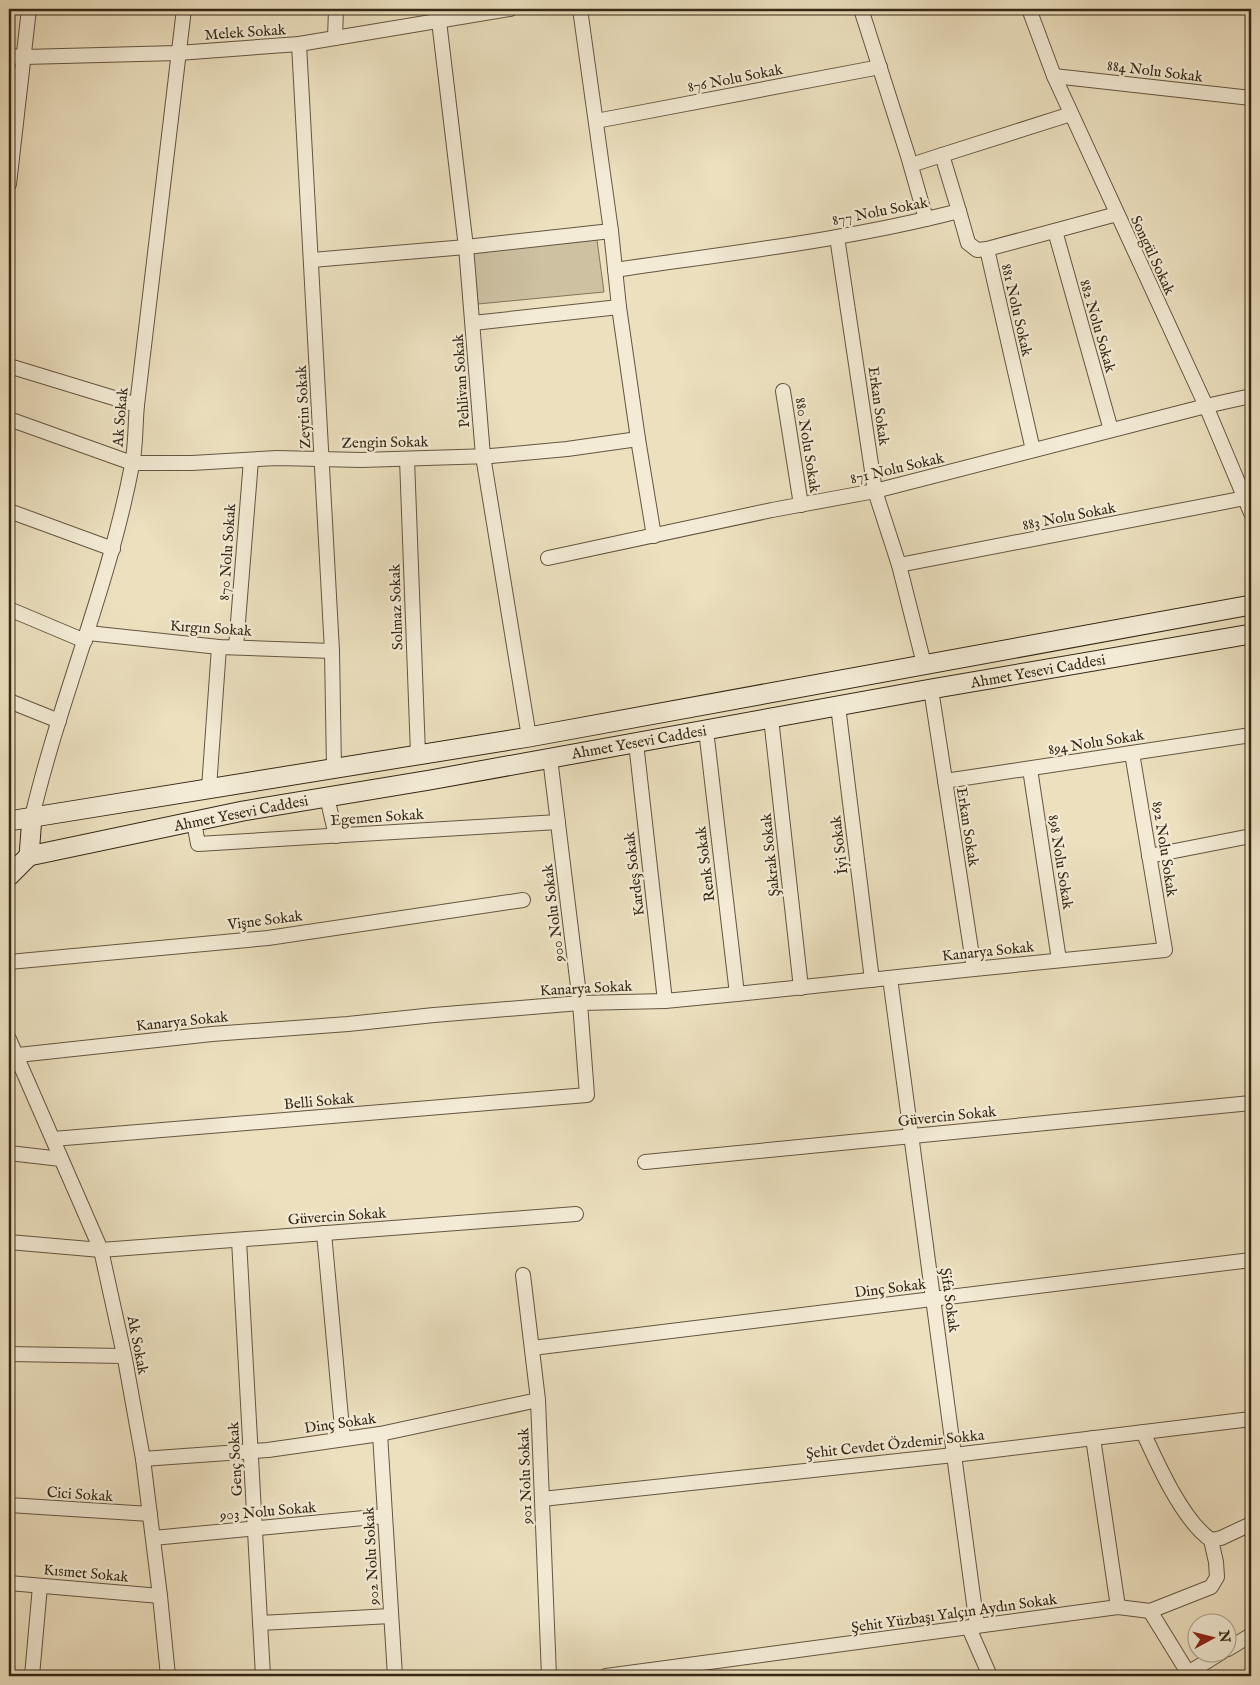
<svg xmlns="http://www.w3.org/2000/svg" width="1260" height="1685" font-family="'IM FELL English',serif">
<rect width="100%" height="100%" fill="#ece0bf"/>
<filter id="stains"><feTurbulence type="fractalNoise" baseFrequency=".004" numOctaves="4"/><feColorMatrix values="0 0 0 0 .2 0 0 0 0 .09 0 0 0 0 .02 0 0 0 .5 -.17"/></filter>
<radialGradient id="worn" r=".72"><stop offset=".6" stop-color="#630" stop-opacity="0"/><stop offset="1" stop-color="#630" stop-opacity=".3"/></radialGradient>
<!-- green -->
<path fill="#cdc1a2" stroke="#82745c" d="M597 240 604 292 478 304 473 252Z"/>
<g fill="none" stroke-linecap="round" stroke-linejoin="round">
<!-- street casing -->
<g stroke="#645640" stroke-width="16">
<g id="street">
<path d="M580 9 611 231 619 307 638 439 654 536"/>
<path d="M861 9 908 156 926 219"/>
<path d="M1029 9 1054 76 1206 406 1251 513"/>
<path d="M439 21 466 247 483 456 529 737"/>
<path d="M335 38 336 9"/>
<path d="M299 44 332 651 334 768"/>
<path d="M9 56 24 57 178 53 299 44 510 9"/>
<path d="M1054 76 1251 98"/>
<path d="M596 121 880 67"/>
<path d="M911 165 942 155"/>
<path d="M9 184 29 9"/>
<path d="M959 211 968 243 977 250 987 249"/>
<path d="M1055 231 1111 430"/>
<path d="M837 237 875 491 899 565 924 664"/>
<path d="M312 260 466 247 611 231"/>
<path d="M615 270C730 253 847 240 959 211L942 155 1071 114"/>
<path d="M473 323 619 307"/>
<path d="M9 366 137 405"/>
<path d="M783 391 801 505"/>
<path d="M9 419 132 463H192L277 458 361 460 491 456 567 449 638 439"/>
<path d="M1033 450 987 249 1117 214"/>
<path d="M407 459 418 754"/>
<path d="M9 511 113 549"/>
<path d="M548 558 772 510 875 491 1206 406 1251 396"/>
<path d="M899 565 1245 498"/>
<path d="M9 609 85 641"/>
<path d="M88 633 219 647 332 651"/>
<path d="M236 647 251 460"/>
<path d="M931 689 974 969"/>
<path d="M9 701 59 721"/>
<path d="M838 706 872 980"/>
<path d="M771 718 801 988"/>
<path d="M706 730 737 994"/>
<path d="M636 743 665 1001"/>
<path d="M1030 769 1059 960"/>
<path d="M945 781 1251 735"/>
<path d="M209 788 219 647"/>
<path d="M327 797 336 836"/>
<path d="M32 817C60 698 109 586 132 465 136 446 135 425 137 405L184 9"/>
<path d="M194 822 198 844 558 822"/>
<path d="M1149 856 1251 836"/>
<path d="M9 962 268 938 523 900"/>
<path d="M890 978 977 1626"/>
<path d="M9 1039 101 1250 125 1359 143 1459 160 1596 168 1676"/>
<path d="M9 1056 212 1034 348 1024 434 1015 580 1003 665 1001 737 994 974 969 1165 950 1132 753"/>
<path d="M53 1139 587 1095 580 1003 550 758"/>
<path d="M9 1153 61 1159"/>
<path d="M645 1162 1251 1103"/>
<path d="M324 1233 343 1439"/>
<path d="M239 1240 263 1676"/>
<path d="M9 1242 101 1250 576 1214"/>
<path d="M523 1275 538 1400 549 1676"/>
<path d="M532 1348 1251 1260"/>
<path d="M9 1354 124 1356"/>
<path d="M1143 1432C1157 1463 1183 1521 1211 1540"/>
<path d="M380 1434 395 1676"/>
<path d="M1093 1438 1118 1607"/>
<path d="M143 1459 268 1450 380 1434 538 1400"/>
<path d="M542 1499 954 1455 1251 1419"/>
<path d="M9 1505 150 1514"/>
<path d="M153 1538 385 1516"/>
<path d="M9 1583 160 1596"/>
<path d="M1150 1611 1190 1676"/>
<path d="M260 1623 391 1616"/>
<path d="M969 1628 990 1676"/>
<path d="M1228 1649 1251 1635"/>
<path d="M1188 1673 1222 1652"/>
<path d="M32 1676 40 1586"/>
<path d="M606 1676 1118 1607 1150 1611 1211 1587 1217 1577 1216 1562 1211 1540 1221 1538 1251 1524"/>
</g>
</g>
<!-- secondary casing -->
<g stroke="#362816" stroke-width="21">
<g id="secondary">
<path d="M9 821 529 737 1251 605"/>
<path d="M29 856 243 811 430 780 931 689 1251 634"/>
<path d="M29 856 32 817"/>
<path d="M9 876 29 856"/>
</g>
</g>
<!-- street -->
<use href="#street" stroke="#f3ebd5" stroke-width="14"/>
<!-- secondary -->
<use href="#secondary" stroke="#f3ebd5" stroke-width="19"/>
</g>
<g text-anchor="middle" stroke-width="4.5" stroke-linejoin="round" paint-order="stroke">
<!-- street labels -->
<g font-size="15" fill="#362816" stroke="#f3ebd5">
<text transform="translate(245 32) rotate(-4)" y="5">Melek Sokak</text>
<text transform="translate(1155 71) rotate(7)" y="5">884 Nolu Sokak</text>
<text transform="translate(735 78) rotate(-11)" y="5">876 Nolu Sokak</text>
<text transform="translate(880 211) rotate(-11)" y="5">877 Nolu Sokak</text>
<text transform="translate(1153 255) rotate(65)" y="5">Songül Sokak</text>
<text transform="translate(1017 310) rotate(77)" y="5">881 Nolu Sokak</text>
<text transform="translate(1098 326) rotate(74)" y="5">882 Nolu Sokak</text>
<text transform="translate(461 381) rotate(-94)" y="5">Pehlivan Sokak</text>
<text transform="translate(879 406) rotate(82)" y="5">Erkan Sokak</text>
<text transform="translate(303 407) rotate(-93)" y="5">Zeytin Sokak</text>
<text transform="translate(120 417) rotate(-85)" y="5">Ak Sokak</text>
<text transform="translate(385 442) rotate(-1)" y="5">Zengin Sokak</text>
<text transform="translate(808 445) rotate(81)" y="5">880 Nolu Sokak</text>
<text transform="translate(897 468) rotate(-13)" y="5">871 Nolu Sokak</text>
<text transform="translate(1069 516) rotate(-11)" y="5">883 Nolu Sokak</text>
<text transform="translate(227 552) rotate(-86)" y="5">870 Nolu Sokak</text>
<text transform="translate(396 607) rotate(-92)" y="5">Solmaz Sokak</text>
<text transform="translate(211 628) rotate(4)" y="5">Kırgın Sokak</text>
<text transform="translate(1038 671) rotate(-10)" y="5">Ahmet Yesevi Caddesi</text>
<text transform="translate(639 742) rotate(-10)" y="5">Ahmet Yesevi Caddesi</text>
<text transform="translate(1096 742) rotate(-9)" y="5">894 Nolu Sokak</text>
<text transform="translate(241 813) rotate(-11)" y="5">Ahmet Yesevi Caddesi</text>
<text transform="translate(377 817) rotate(-4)" y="5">Egemen Sokak</text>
<text transform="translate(968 827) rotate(81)" y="5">Erkan Sokak</text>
<text transform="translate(839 845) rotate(-97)" y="5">İyi Sokak</text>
<text transform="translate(1165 849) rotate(81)" y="5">892 Nolu Sokak</text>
<text transform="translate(770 855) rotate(-96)" y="5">Şakrak Sokak</text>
<text transform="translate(1061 862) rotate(81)" y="5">898 Nolu Sokak</text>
<text transform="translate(705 864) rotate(-97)" y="5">Renk Sokak</text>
<text transform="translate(634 874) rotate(-97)" y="5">Kardeş Sokak</text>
<text transform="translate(553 913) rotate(-97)" y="5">900 Nolu Sokak</text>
<text transform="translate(265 920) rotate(-7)" y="5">Vişne Sokak</text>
<text transform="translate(988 951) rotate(-6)" y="5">Kanarya Sokak</text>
<text transform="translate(586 988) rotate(-3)" y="5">Kanarya Sokak</text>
<text transform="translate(182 1021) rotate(-6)" y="5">Kanarya Sokak</text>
<text transform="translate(319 1101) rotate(-5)" y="5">Belli Sokak</text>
<text transform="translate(947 1116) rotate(-6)" y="5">Güvercin Sokak</text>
<text transform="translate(337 1216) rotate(-4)" y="5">Güvercin Sokak</text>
<text transform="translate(890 1288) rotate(-7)" y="5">Dinç Sokak</text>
<text transform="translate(950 1300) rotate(82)" y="5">Şifa Sokak</text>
<text transform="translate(138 1345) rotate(79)" y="5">Ak Sokak</text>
<text transform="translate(340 1423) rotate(-8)" y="5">Dinç Sokak</text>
<text transform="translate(895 1444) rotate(-6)" y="5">Şehit Cevdet Özdemir Sokka</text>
<text transform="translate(235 1459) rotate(-93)" y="5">Genç Sokak</text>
<text transform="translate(525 1476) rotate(-92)" y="5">901 Nolu Sokak</text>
<text transform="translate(80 1494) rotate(4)" y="5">Cici Sokak</text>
<text transform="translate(268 1511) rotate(-5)" y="5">903 Nolu Sokak</text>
<text transform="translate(371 1556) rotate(-93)" y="5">902 Nolu Sokak</text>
<text transform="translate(86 1573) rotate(5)" y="5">Kısmet Sokak</text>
<text transform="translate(954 1613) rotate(-8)" y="5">Şehit Yüzbaşı Yalçın Aydın Sokak</text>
</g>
</g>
<!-- margin -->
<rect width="1260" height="1685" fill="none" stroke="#ece0bf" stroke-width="30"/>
<rect x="10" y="10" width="1240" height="1665" fill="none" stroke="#362816" stroke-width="2.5"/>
<rect x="15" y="15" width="1230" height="1655" fill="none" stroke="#362816"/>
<!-- north arrow -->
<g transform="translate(1212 1638) rotate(83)"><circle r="24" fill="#f3ebd5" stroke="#a79d89"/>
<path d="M0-4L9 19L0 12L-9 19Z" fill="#8f2418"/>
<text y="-8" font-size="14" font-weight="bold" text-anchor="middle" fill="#362816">N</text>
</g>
<rect width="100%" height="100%" filter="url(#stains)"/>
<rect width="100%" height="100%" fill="url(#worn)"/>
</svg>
